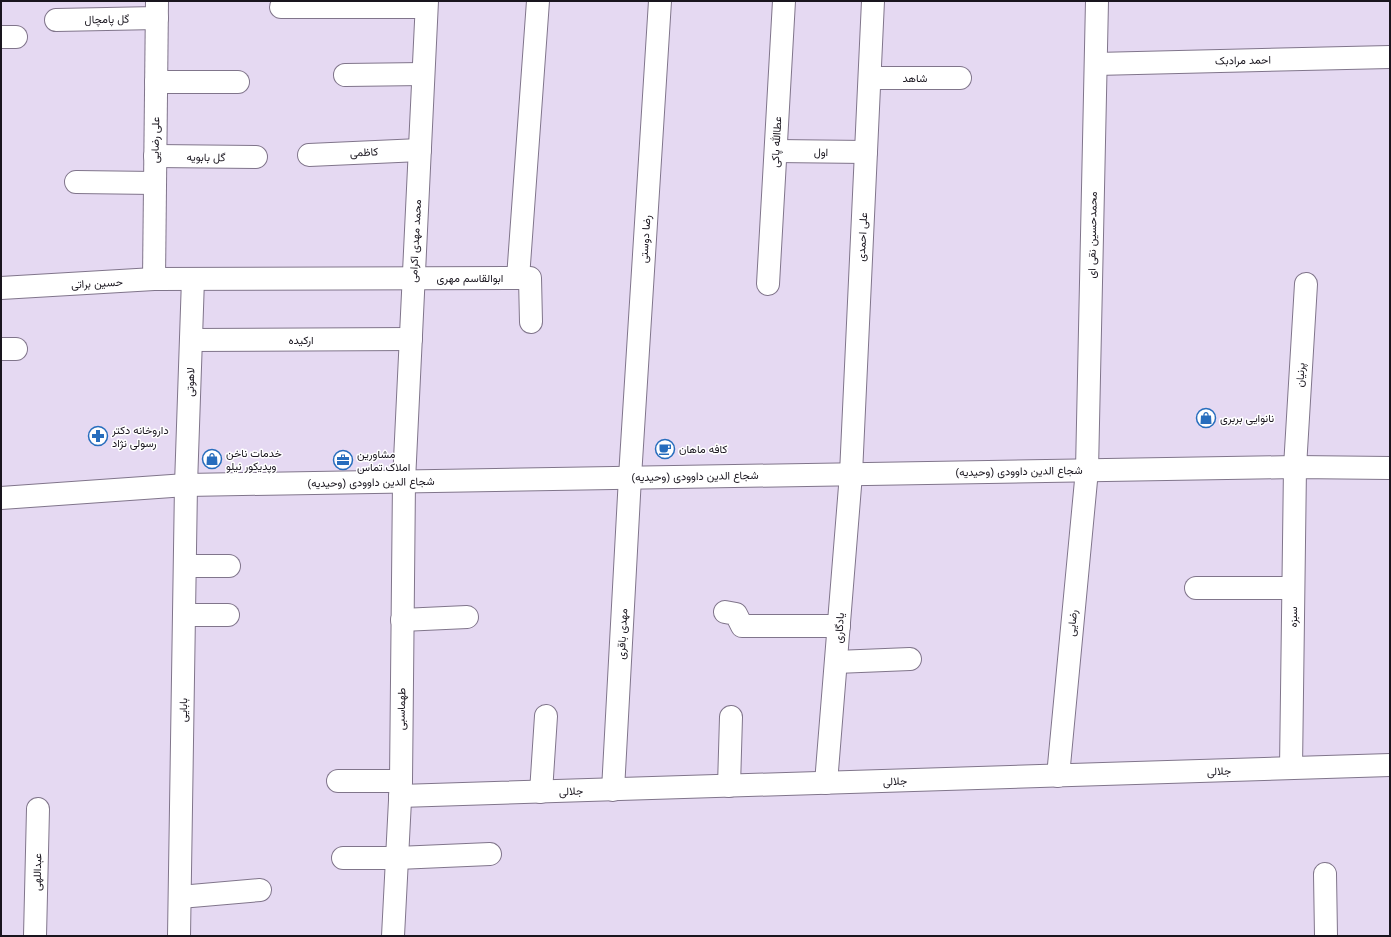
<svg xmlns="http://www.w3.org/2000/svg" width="1391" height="937" font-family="Helvetica,Vazirmatn,sans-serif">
<rect width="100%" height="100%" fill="#e5d9f2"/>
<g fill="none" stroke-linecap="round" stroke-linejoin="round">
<!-- minor casing -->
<g stroke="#80758b" stroke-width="24">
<g id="minor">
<path d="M281 7H426"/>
<path d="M56 20 157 18"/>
<path d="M1 37H16"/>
<path d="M1096 64 1390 57"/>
<path d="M345 75 423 74"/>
<path d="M870 78H960"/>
<path d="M156 82H238"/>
<path d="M776 151 866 152"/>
<path d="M309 155 420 150"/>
<path d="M155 156 256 157"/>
<path d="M76 182 155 183"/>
<path d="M518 278 538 1"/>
<path d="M154 279 157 1"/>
<path d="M768 284 784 1"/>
<path d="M1 288 154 279 530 278 531 322"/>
<path d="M191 340 411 339"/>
<path d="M1 349H16"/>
<path d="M1 498 186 485 1295 467 1390 468"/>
<path d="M185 566H229"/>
<path d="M1196 588H1293"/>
<path d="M725 612 736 614 742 626H839"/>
<path d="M184 615H228"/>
<path d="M402 620 467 617"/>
<path d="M836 662 910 659"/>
<path d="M1291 768 1295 467 1306 284"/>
<path d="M1058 776 1087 470 1097 1"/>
<path d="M338 781H401"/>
<path d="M826 783 851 474 873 1"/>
<path d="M729 786 731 717"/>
<path d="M613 790 630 477 660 1"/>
<path d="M541 792 546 716"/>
<path d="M400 796 1390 765"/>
<path d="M343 858H397L490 854"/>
<path d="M1325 874 1326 936"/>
<path d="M180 897 260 890"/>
<path d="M35 936 38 809"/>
<path d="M179 936 186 485 193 279"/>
<path d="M393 936 401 781 404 481 427 1"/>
</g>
</g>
<!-- minor -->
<use href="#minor" stroke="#fff" stroke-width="22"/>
</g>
<!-- icons -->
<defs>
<g id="shop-ring" transform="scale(1)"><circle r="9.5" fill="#fff" stroke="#276dbd" stroke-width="1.5"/><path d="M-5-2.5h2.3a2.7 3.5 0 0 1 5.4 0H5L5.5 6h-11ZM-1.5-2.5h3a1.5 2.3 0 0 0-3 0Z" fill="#276dbd"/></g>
<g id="pharmacy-ring" transform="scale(1)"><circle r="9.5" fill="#fff" stroke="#276dbd" stroke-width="1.5"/><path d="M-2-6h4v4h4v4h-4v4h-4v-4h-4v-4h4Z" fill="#276dbd"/></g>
<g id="cafe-ring" transform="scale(1)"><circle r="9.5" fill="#fff" stroke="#276dbd" stroke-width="1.5"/><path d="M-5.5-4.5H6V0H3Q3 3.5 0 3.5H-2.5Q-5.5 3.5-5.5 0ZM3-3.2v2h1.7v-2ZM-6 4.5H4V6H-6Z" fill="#276dbd"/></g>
<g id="office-ring" transform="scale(1)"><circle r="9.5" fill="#fff" stroke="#276dbd" stroke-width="1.5"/><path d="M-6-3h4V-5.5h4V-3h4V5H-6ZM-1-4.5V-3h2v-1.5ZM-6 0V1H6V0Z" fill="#276dbd"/></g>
</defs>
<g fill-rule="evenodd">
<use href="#shop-ring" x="1206" y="418"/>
<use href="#pharmacy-ring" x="98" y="436"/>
<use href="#cafe-ring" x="665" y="449"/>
<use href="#shop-ring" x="212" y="459"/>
<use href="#office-ring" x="343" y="460"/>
</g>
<g text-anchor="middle" stroke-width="3" stroke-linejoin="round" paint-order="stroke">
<!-- street labels -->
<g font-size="11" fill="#19151e" stroke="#fff">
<text transform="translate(107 19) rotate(-1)" y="4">گل پامچال</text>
<text transform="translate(1243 60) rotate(-1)" y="4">احمد مرادبک</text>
<text x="915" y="82">شاهد</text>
<text transform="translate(155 140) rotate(-89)" y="4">علی رضایی</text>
<text transform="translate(776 142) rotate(-87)" y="4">عطاالله پاکی</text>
<text transform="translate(364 152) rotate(-3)" y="4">کاظمی</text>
<text transform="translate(821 152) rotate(1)" y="4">اول</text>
<text transform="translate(206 157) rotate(1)" y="4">گل بابویه</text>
<text transform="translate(1092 235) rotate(-89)" y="4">محمدحسین نقی ای</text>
<text transform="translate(862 237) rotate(-87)" y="4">علی احمدی</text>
<text transform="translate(645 239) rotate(-86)" y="4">رضا دوستی</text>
<text transform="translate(415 241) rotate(-87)" y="4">محمد مهدی اکرامی</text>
<text x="470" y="282">ابوالقاسم مهری</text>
<text transform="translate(97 283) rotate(-3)" y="4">حسین براتی</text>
<text x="301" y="344">ارکیده</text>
<text transform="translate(1300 375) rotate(-87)" y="4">پرنیان</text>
<text transform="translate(190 382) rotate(-88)" y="4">لاهوتی</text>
<text transform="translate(1019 471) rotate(-1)" y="4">شجاع الدین داوودی (وحیدیه)</text>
<text transform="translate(695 476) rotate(-1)" y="4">شجاع الدین داوودی (وحیدیه)</text>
<text transform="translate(371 482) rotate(-1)" y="4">شجاع الدین داوودی (وحیدیه)</text>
<text transform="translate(1293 617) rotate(-89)" y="4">سبزه</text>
<text transform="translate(1072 623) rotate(-85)" y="4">رضایی</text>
<text transform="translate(839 628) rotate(-86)" y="4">یادگاری</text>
<text transform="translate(622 634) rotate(-87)" y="4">مهدی باقری</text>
<text transform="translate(401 709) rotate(-89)" y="4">طهماسبی</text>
<text transform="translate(183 710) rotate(-89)" y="4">بابایی</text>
<text transform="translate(1219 771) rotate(-2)" y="4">جلالی</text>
<text transform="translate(895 781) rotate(-2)" y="4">جلالی</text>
<text transform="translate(571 791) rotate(-2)" y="4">جلالی</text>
<text transform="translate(37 872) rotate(-89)" y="4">عبداللهی</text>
</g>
<!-- poi labels -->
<g font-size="11" fill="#19151e" stroke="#fff" text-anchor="start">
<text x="1220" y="422">نانوایی بربری</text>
<text x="112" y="434">داروخانه دکتر<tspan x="112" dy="13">رسولی نژاد</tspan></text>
<text x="679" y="453">کافه ماهان</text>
<text x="226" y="457">خدمات ناخن<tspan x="226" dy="13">وپديكور نيلو</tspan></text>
<text x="357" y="458">مشاورین<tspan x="357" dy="13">املاک تماس</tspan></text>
</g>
</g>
<!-- border -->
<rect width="1391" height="937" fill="none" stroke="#19151e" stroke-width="4"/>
</svg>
